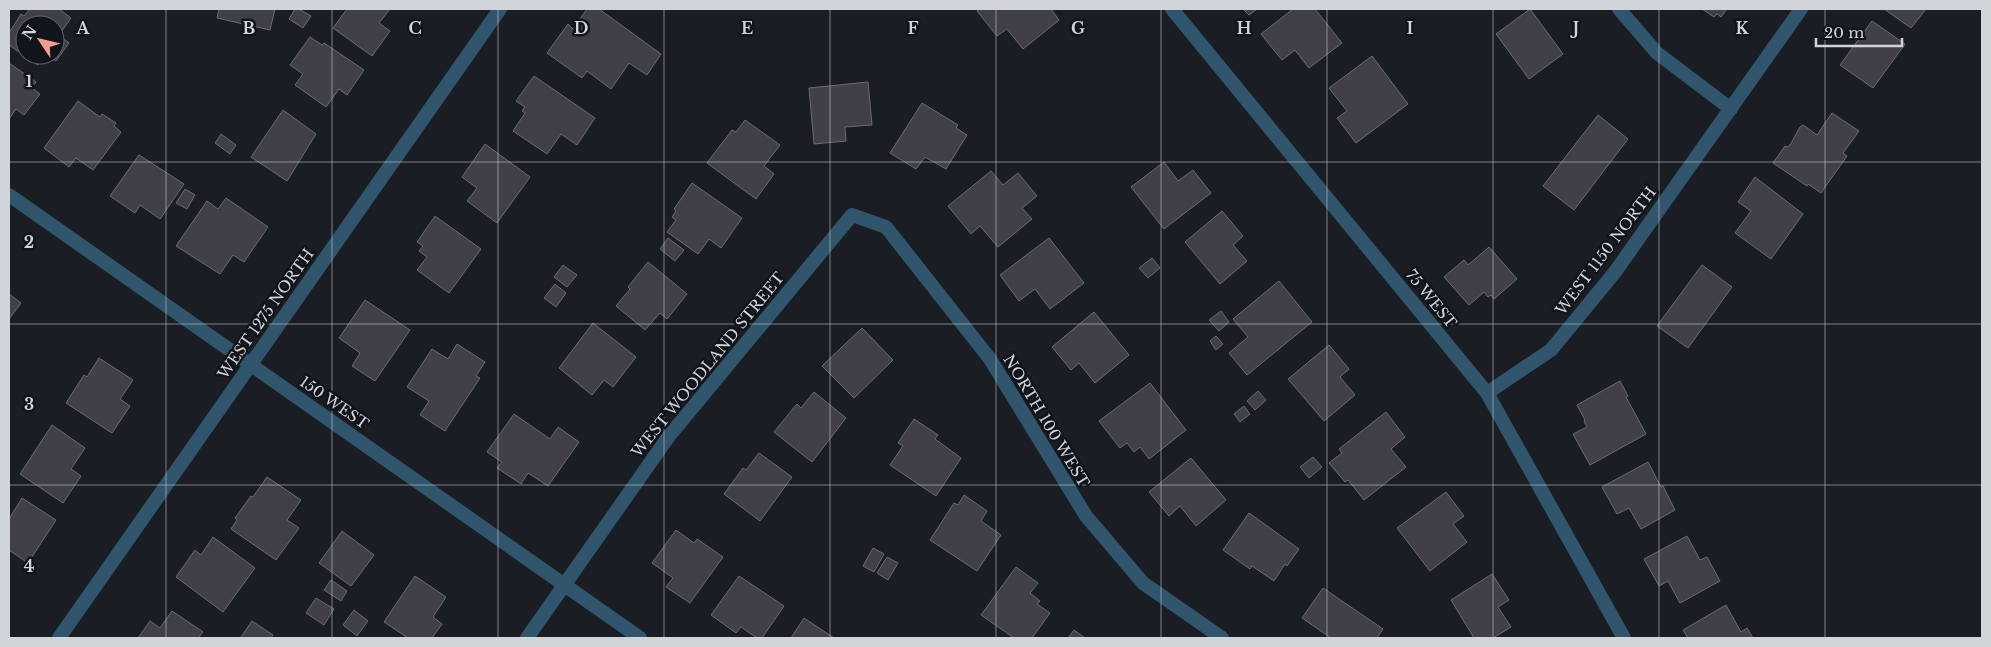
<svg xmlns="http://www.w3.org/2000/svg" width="1991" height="647" font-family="'Libre Baskerville',serif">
<rect width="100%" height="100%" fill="#1a1e24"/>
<!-- building -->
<g fill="#414048" stroke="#6c6c74">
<path d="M30 9H59L71 18 59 35 69 43 56 61 48 55H55V25H25V55H45L38 65 9 45V33L21 14 24 16Z"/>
<path d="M219 9H275L270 30 217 18Z"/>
<path d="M295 9H299L311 16 303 28 289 19Z"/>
<path d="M347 9H390L379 23 390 31 372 56 333 28Z"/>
<path d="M587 9H599L661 54 647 75 629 63 611 89 587 71 582 78 547 53 568 24 573 29Z"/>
<path d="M980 9H1051L1059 20 1023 49 1007 29 997 36 977 11Z"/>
<path d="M1243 9H1257L1249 15Z"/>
<path d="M1293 9H1315L1342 43 1309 68 1295 50 1282 60 1261 34Z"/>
<path d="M1530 9 1563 54 1529 79 1496 34Z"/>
<path d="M1702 9H1727L1721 17 1717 14 1714 17Z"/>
<path d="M1884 9H1926L1911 28Z"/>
<path d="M1872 21 1905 44 1873 88 1840 65Z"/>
<path d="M310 37 322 45 324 43 364 70 347 95 339 89 326 107 295 85 303 74 290 65Z"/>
<path d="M1372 56 1408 104 1356 143 1337 118 1347 111 1329 88Z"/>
<path d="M9 63 36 82 32 88 40 94 24 115 16 109 9 119Z"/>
<path d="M534 76 595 118 577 145 561 134 547 154 513 131 525 113 522 111 525 107 516 101Z"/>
<path d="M868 82 872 125 845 127 846 141 814 144 809 88Z"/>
<path d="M78 101 100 117 102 114 116 123 114 126 121 132 93 170 76 158 69 167 44 148Z"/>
<path d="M922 103 958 125 956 128 967 135 946 169 925 157 916 169 890 153Z"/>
<path d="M283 110 316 134 287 181 251 157Z"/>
<path d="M1832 113 1859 131 1843 153 1847 156 1821 193 1808 184 1807 186 1773 163 1785 146 1787 147 1790 145 1800 127 1803 125 1817 135Z"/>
<path d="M1598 115 1628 139 1574 210 1543 186Z"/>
<path d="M745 120 780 145 764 166 774 174 756 199 707 163 732 130 736 132Z"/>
<path d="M221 134 236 145 230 154 215 143Z"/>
<path d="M485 144 530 177 497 223 467 201 477 188 462 177Z"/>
<path d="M139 155 184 184 160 219 140 205 135 213 110 196Z"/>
<path d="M1164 162 1178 181 1193 170 1211 193 1164 229 1131 187Z"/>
<path d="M991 171 1003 185 1018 173 1037 196 1022 208 1032 219 998 247 980 226 971 234 948 206Z"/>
<path d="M1755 177 1803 214 1771 259 1735 233 1751 211 1738 202Z"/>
<path d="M692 183 742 218 721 248 709 239 698 254 667 232 676 220 672 217 676 211 674 209Z"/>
<path d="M185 189 195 195 187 209 176 203Z"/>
<path d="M226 198 268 227 244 262 233 255 220 274 176 246 207 201 218 209Z"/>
<path d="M1222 211 1243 236 1233 245 1247 261 1220 284 1185 242Z"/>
<path d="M435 216 481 249 449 293 417 270 427 257 419 251 423 246 417 242Z"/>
<path d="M668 238 684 250 675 261 660 249Z"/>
<path d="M1049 238 1084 283 1050 309 1035 289 1019 301 1000 275Z"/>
<path d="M1489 247 1517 279 1494 299 1491 295 1488 297 1484 292 1469 305 1444 277 1464 260 1468 265Z"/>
<path d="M1152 258 1160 268 1148 278 1139 268Z"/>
<path d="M648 262 687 294 667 319 660 313 645 330 616 306 630 289 628 287Z"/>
<path d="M563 265 577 275 567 287 554 277Z"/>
<path d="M1702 265 1732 287 1688 348 1657 326Z"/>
<path d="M1279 281 1312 322 1247 375 1229 353 1248 337 1233 319Z"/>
<path d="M555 284 566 293 556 307 544 298Z"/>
<path d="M9 294 21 303 9 319Z"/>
<path d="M365 300 410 330 375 381 352 366 360 353 339 338Z"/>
<path d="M1221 311 1229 322 1219 331 1209 320Z"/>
<path d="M1094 312 1129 355 1095 383 1079 363 1071 370 1052 347Z"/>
<path d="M593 323 636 357 613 387 604 380 592 395 559 368Z"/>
<path d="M862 328 893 360 854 398 822 366Z"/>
<path d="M1216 336 1223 344 1216 350 1210 341Z"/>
<path d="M457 344 485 362 476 376 480 378 445 431 420 415 429 401 407 387 432 349 448 359Z"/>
<path d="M1329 345 1349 369 1340 377 1355 395 1324 421 1288 379Z"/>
<path d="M99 358 133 380 120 399 130 406 112 433 66 403 84 375 87 377Z"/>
<path d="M1620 381 1628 396 1626 397 1646 434 1590 465 1573 434 1587 427 1584 421 1585 420 1577 405Z"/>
<path d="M1150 383 1186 430 1149 459 1140 447 1134 452 1127 443 1120 448 1099 421Z"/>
<path d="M1258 391 1266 400 1255 410 1247 401Z"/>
<path d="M814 392 846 418 812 462 774 432 797 404 801 408Z"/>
<path d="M1244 406 1250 414 1240 422 1234 414Z"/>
<path d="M1386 412 1405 437 1391 449 1406 467 1364 500 1348 480 1345 482 1329 463 1342 453 1339 449Z"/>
<path d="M514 414 550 439 558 427 579 442 548 486 528 473 521 484 497 468 502 462 487 452Z"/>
<path d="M914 419 938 435 935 439 961 458 936 496 890 465 903 446 898 443Z"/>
<path d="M52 425 85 448 71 469 81 476 63 503 20 474Z"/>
<path d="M759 453 792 477 760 521 724 494 743 468 746 470Z"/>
<path d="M1313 457 1322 467 1309 478 1300 467Z"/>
<path d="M1191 458 1226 500 1196 526 1180 506 1169 516 1149 492Z"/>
<path d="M1648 462 1661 487 1663 486 1675 510 1641 529 1629 508 1617 514 1602 487Z"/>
<path d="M267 477 301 500 287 520 299 528 276 560 231 529 237 520 235 518 251 496 253 497Z"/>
<path d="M1446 492 1464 516 1453 524 1467 542 1430 571 1397 528Z"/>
<path d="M964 495 987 511 981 521 1001 535 977 571 930 540 954 503 958 505Z"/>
<path d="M22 498 56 520 28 563 9 550V519Z"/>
<path d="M1249 513 1299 549 1287 566 1285 564 1274 581 1252 566 1250 569 1223 550Z"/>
<path d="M676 530 694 543 697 539 723 557 690 603 666 587 673 578 652 563Z"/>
<path d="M342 531 374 555 351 586 319 563Z"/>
<path d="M1687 536 1700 560 1707 557 1720 581 1680 603 1668 581 1659 586 1644 559Z"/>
<path d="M213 537 255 568 223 612 176 577 195 550 201 555Z"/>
<path d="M873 548 884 554 874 572 863 566Z"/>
<path d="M887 557 898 563 888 580 877 573Z"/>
<path d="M1016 567 1038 583 1030 593 1040 601 1037 604 1050 613 1032 638H1014L981 615Z"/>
<path d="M1492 574 1509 600 1498 607 1511 627 1493 638H1474L1451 600Z"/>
<path d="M415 576 446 597 433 617 442 624 432 638H408L384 622Z"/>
<path d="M739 576 784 606 762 638H757L741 627 736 633 711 615Z"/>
<path d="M331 580 347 591 341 601 324 590Z"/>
<path d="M1323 588 1383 629 1377 638H1331L1302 618Z"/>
<path d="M316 598 334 609 324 625 306 613Z"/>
<path d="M1726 605 1741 632 1747 628 1753 638H1688L1683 630Z"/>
<path d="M354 610 368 621 357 636 343 625Z"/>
<path d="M172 611 203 632 198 638H138L150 621 160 628Z"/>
<path d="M804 618 834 638H791Z"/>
<path d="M252 621 273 635 271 638H243L241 637Z"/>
<path d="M1074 630 1085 638H1068Z"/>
</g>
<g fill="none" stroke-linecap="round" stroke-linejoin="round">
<!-- minor -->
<g stroke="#30556c" stroke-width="14">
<path d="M1172 9 1487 393 1624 638"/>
<path d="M1619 9 1657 53 1731 109"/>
<path d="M9 195 640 638"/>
<path d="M1487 393 1551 350 1615 272 1801 9"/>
<path d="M59 638 500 9"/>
<path d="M527 638 669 436 852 215 886 227 990 359 1086 516 1143 583 1222 638"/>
</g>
</g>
<!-- grid -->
<path fill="none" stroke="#d1d4d8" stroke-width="1" stroke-opacity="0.55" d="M166 9V638M332 9V638M498 9V638M664 9V638M830 9V638M996 9V638M1161 9V638M1327 9V638M1493 9V638M1659 9V638M1825 9V638M9 162H1982M9 324H1982M9 485H1982"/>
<g text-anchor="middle" stroke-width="5" stroke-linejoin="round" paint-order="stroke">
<!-- street labels -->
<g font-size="15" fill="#d1d4d8" stroke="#11141a">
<text transform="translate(1606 251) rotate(-53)" y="5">WEST 1150 NORTH</text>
<text transform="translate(1431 299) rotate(51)" y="5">75 WEST</text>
<text transform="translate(266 314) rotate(-55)" y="5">WEST 1275 NORTH</text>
<text transform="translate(708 365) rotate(-51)" y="5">WEST WOODLAND STREET</text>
<text transform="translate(334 403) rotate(35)" y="5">150 WEST</text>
<text transform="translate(1046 421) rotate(59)" y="5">NORTH 100 WEST</text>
</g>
</g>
<g font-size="16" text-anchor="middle" font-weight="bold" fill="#d1d4d8" stroke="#11141a" stroke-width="5" stroke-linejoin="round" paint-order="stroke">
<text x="83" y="34">A</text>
<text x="249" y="34">B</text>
<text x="415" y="34">C</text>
<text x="581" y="34">D</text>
<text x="747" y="34">E</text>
<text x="913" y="34">F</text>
<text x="1078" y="34">G</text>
<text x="1244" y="34">H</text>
<text x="1410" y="34">I</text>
<text x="1576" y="34">J</text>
<text x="1742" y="34">K</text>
<text x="29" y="87">1</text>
<text x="29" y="248">2</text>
<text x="29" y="410">3</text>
<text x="29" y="572">4</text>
</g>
<!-- border -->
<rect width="1991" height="647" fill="none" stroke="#d1d4d8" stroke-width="20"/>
<!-- north arrow -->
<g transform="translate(40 40) rotate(305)"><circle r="24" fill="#11141a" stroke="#5e6166"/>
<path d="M0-4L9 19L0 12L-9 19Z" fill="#f59c91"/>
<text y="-8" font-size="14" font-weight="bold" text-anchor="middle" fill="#d1d4d8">N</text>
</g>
<!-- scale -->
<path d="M1816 38v8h86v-8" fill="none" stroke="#d1d4d8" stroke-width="2.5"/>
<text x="1824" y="38" font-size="15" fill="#d1d4d8" stroke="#11141a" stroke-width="4" paint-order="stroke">20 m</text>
</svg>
